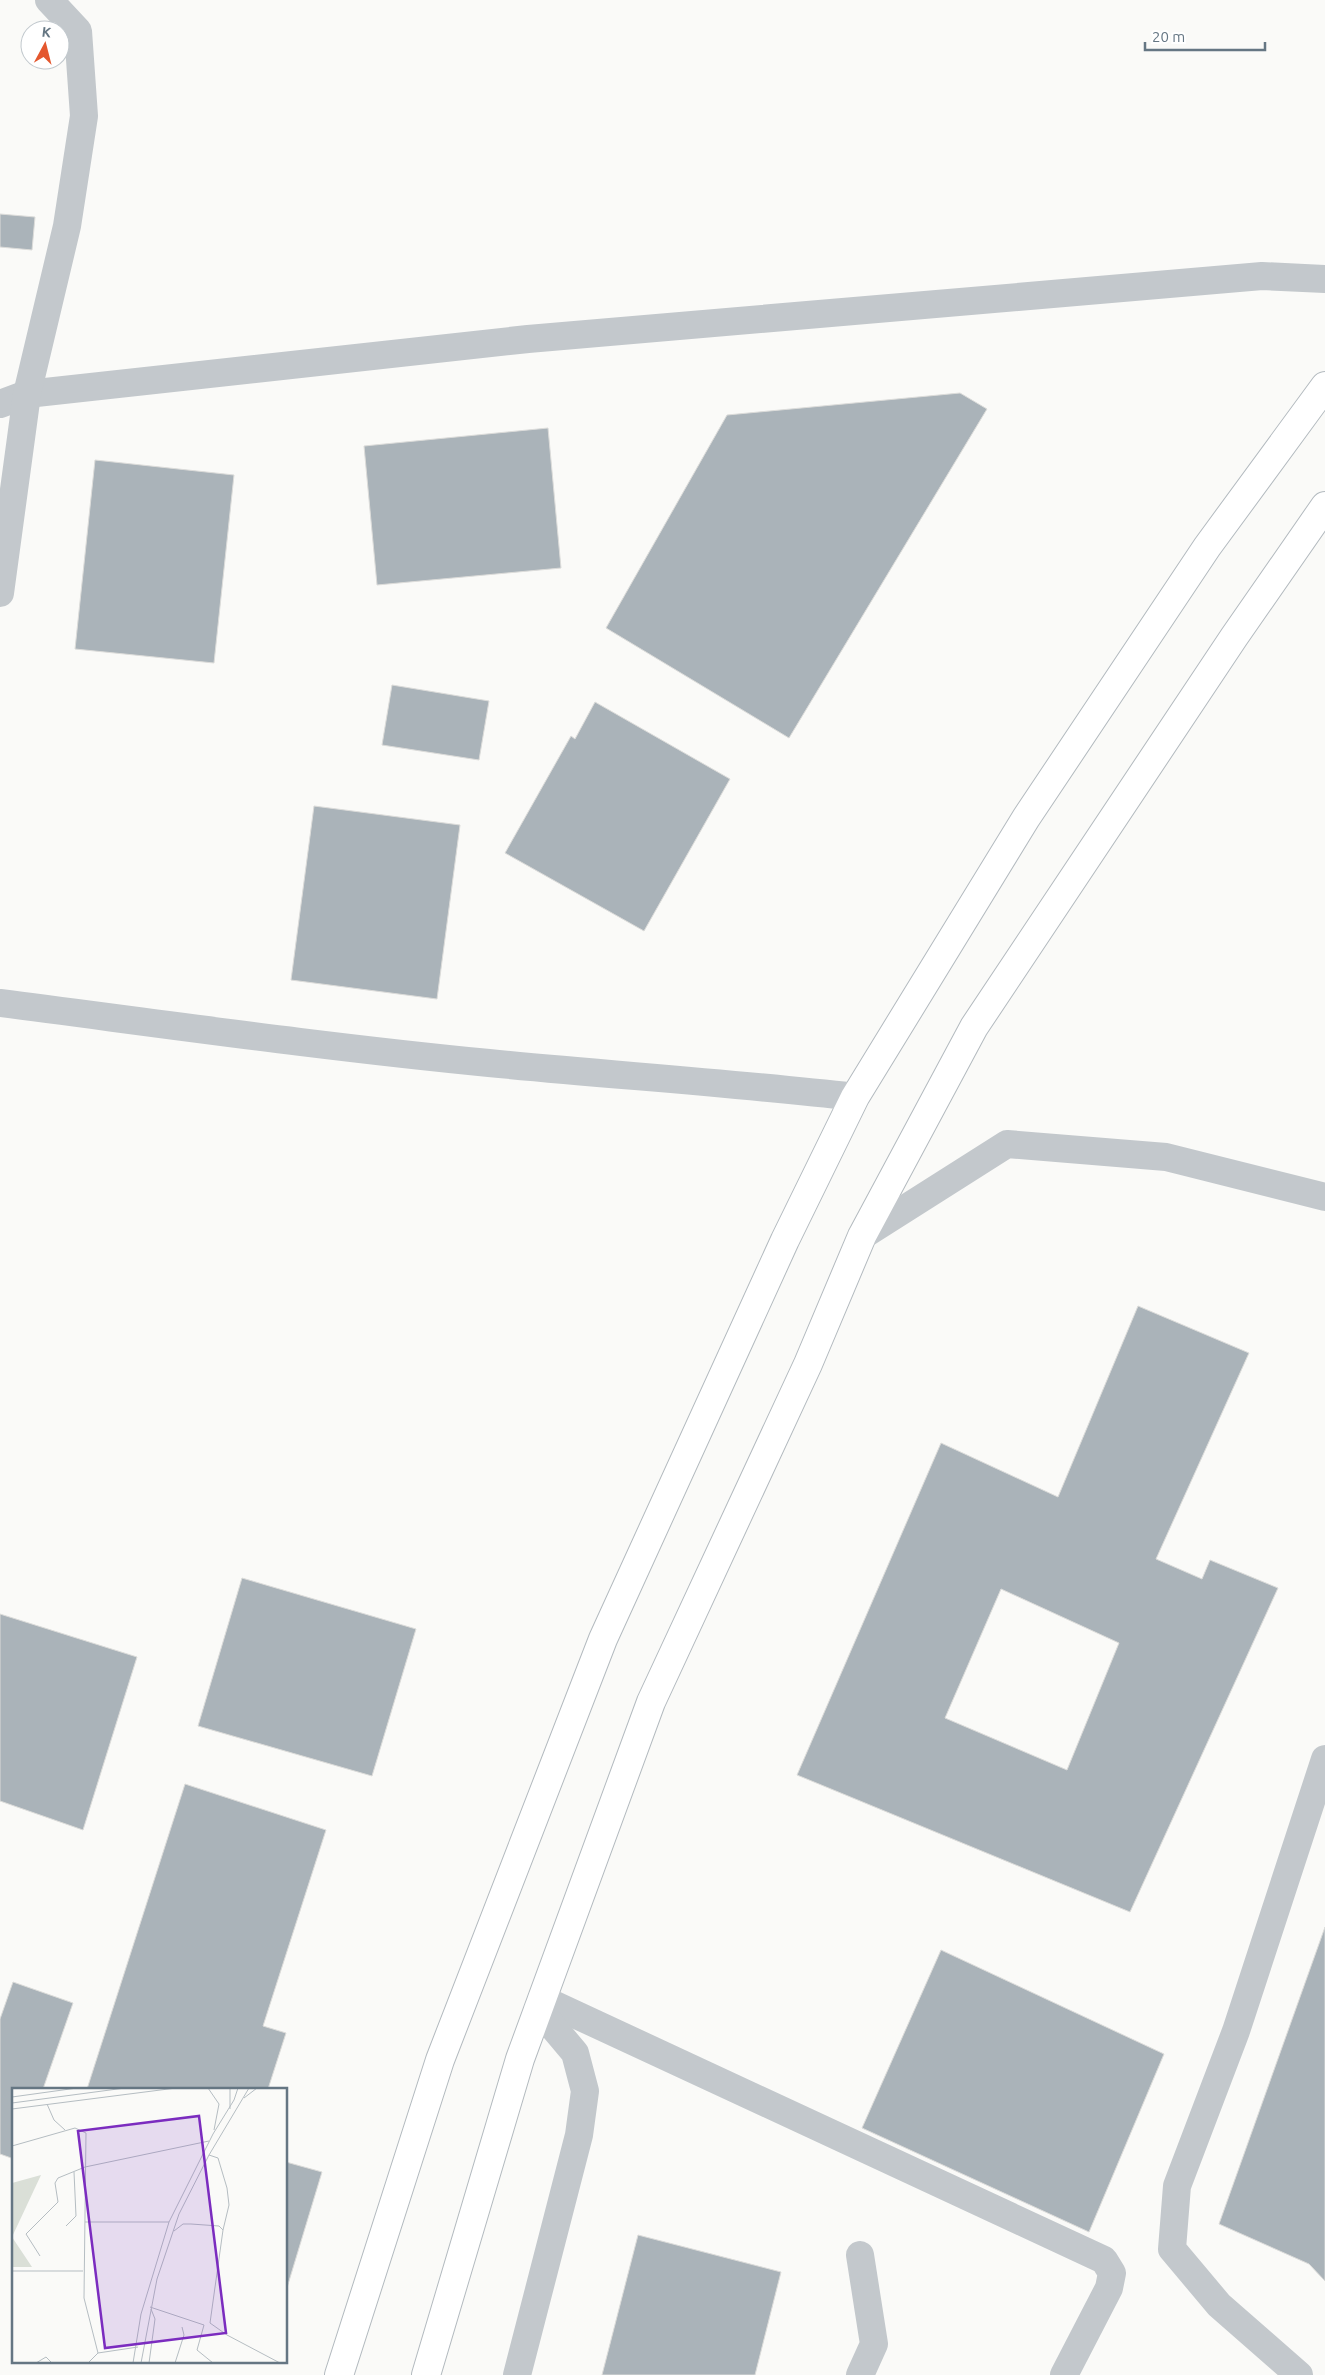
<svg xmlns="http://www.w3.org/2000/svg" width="1325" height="2375" font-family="Ubuntu,sans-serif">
<rect width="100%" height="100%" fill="#fafaf8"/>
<!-- building -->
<g fill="#aab3b9" stroke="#dcdcda" fill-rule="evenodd">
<path d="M0 214 35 217 32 250 0 247Z"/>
<path d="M960 393 987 409 789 738 606 628 727 415Z"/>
<path d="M548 428 561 568 377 585 364 446Z"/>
<path d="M95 460 234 475 214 663 75 649Z"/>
<path d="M392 685 489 701 479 760 382 745Z"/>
<path d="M595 702 730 779 644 931 505 853 571 736 575 739Z"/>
<path d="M314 806 460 825 437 999 291 980Z"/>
<path d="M1138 1306 1249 1353 1156 1559 1202 1579 1210 1560 1278 1588 1130 1912 797 1775 941 1443 1058 1497ZM1001 1589 1119 1643 1067 1770 945 1718Z"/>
<path d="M242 1578 416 1629 372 1776 198 1726Z"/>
<path d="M0 1614 137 1657 83 1830 0 1801Z"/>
<path d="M185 1784 326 1830 263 2026 286 2033 268 2089H87Z"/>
<path d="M1325 1927V2281L1309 2264 1219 2224Z"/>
<path d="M941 1950 1164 2054 1089 2232 862 2128Z"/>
<path d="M13 1982 73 2003 43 2089H14V2159L0 2154V2019Z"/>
<path d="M286 2162 322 2172 286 2291Z"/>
<path d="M638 2235 781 2272 755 2375H602Z"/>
</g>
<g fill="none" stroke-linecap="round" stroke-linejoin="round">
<!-- secondary casing -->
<g stroke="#b3babf" stroke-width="30">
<g id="secondary">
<path d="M339 2375 440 2060 603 1639 785 1240 855 1097 1026 818 1207 547 1325 386"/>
<path d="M426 2375 520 2059 651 1702 808 1364 862 1236 974 1027 1234 637 1325 506"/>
</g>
</g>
<!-- minor -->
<g stroke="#c3c8cc" stroke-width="28">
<path d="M0 404 27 394 528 339 1262 276 1325 279"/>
<path d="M0 593 27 394 67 226 84 116 78 31 49 0"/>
<path d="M0 1003C163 1024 325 1047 489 1063 611 1075 733 1083 855 1097"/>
<path d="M862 1236 1007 1144 1166 1157 1325 1197"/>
<path d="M542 1999 1104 2260 1112 2273 1109 2288 1064 2375"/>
<path d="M517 2375 579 2135 585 2091 575 2053 538 2009"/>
<path d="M860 2375 874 2344 860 2255"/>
<path d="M1299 2375 1219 2305 1172 2249 1177 2186 1236 2031 1325 1759"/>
</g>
<!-- secondary -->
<use href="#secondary" stroke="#fff" stroke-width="28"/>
</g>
<!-- overview -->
<g transform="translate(12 2088)">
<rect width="275" height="275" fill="#fafaf8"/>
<path d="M29 87 0 149 20 179H0V95Z" fill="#dadfd7"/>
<path fill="none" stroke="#b5bdc2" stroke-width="1" d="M196 0 207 16 202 42M0 9 65 0M232 10 245 0M0 15 113 0M35 16 42 32 53 42M0 21 164 0M218 21V0M0 58 63 40 74 45 72 210 86 265M197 67 206 70 215 100 217 117 211 142M73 134H157M54 138 64 128 62 84M162 143 171 136H179L207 138 211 142 198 235 215 247 268 275M28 168 14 146 46 114 43 95 46 90 73 79 197 53M0 183H71M138 219 192 237 185 262 201 275M24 275 34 269 40 275M76 275 86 265 126 259M121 275 129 226 157 134 201 46 222 12 226 0M129 275 145 191 167 126 197 67 237 0M137 275 143 231 139 221M163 275 172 247 170 239"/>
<path fill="#7b2cbf" fill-opacity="0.15" stroke="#7b2cbf" stroke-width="2.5" d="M187 28 214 245 93 260 66 43Z"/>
<rect width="275" height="275" fill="none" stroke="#657683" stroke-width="2.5"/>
</g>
<!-- north arrow -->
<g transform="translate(45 45) rotate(7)"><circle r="24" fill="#ffffff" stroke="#c1c8cd"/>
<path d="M0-4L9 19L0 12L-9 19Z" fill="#e4572e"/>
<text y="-8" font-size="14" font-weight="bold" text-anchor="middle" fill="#657683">K</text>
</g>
<!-- scale -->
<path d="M1145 42v8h120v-8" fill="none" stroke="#657683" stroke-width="2.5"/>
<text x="1152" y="42" font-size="15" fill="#657683" stroke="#ffffff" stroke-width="4" paint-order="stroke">20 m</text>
</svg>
